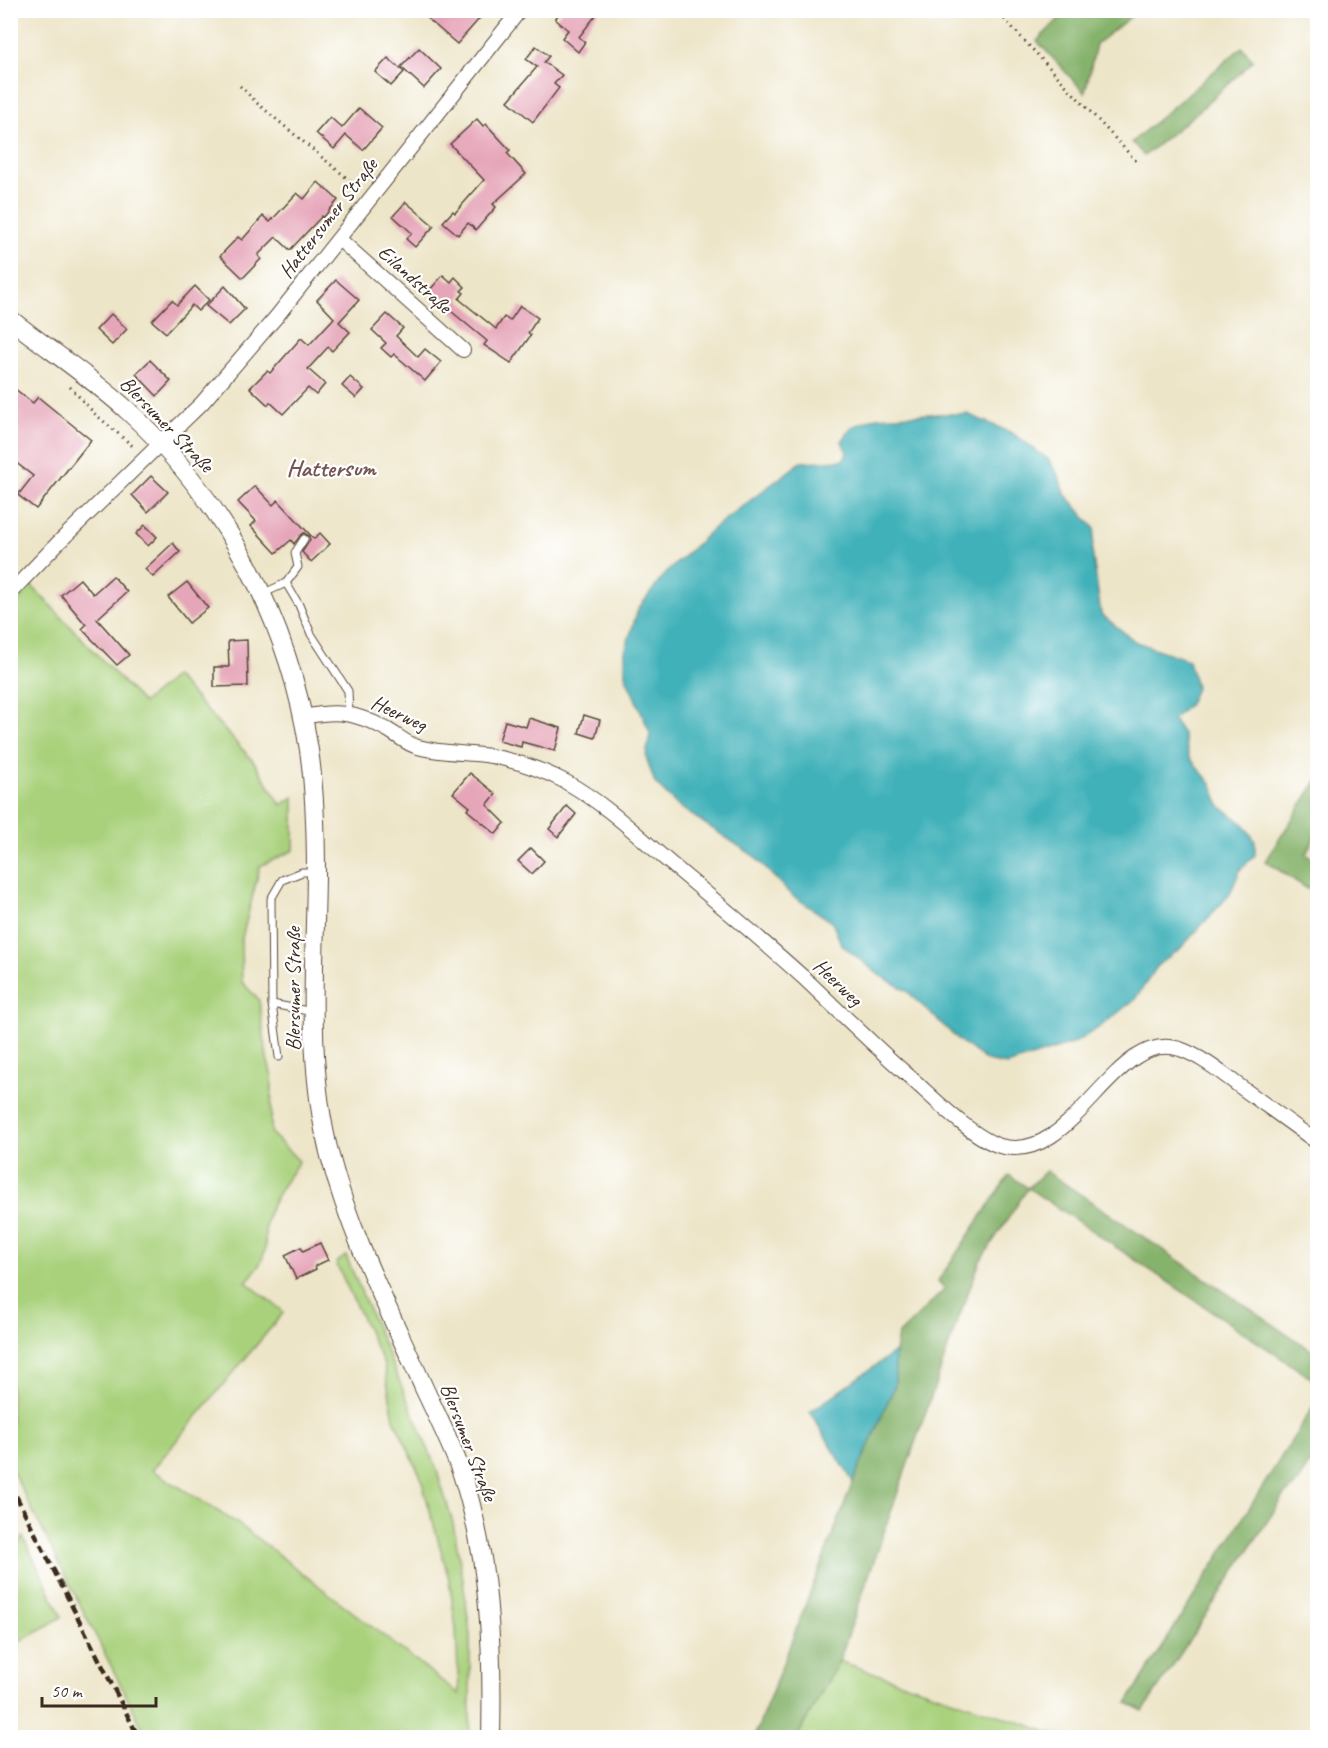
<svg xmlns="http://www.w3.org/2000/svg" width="1328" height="1748" font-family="Caveat,sans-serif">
<rect width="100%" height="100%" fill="#fff"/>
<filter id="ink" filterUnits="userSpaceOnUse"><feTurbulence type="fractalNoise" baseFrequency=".0167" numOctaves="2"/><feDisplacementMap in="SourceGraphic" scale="12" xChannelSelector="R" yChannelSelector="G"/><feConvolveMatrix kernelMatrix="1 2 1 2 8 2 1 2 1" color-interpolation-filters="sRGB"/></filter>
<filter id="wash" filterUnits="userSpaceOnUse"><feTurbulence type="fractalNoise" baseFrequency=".008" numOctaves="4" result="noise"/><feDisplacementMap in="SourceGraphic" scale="24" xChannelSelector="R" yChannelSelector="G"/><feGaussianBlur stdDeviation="1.35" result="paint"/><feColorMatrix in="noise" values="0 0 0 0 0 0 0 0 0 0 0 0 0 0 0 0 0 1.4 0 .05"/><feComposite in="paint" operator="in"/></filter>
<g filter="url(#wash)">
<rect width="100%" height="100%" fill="#ede5c8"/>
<!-- green -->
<g fill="#a9d17c" stroke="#727e4d" stroke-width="1.5">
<path d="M30 584 143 703 175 676 254 762 281 805 294 797V850L260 866 241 942 242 982 259 1000 267 1058 272 1076 271 1133 299 1161C288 1178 273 1198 267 1218 264 1228 266 1239 265 1250 263 1263 254 1272 246 1282L284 1312 152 1470 240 1525 459 1694 456 1629 449 1579 420 1475 394 1419 384 1365 336 1263 346 1256 435 1465 453 1523 463 1580 470 1634V1737H147L11 1468 10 614Z"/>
<path d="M23 1537 62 1617 11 1647V1554Z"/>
<path d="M839 1661 1063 1737H797Z"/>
</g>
<!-- forest -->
<g fill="#86b36c" stroke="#606e45" stroke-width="1.5">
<path d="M1068 10 1138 11 1096 44 1085 93 1037 41Z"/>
<path d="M1242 47 1253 61 1201 109 1144 156 1132 142Z"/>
<path d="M1317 781V833L1306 854 1317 863V895L1265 861Z"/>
<path d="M1046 1171 1317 1354V1382L1028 1188 980 1261 956 1325 839 1661 797 1737 754 1738 853 1482 895 1385V1352L898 1335 945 1289 938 1281 1009 1175 1028 1188Z"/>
<path d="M1317 1400V1452L1295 1486 1284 1496 1143 1711 1127 1703Z"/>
</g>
<!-- water -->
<g fill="#41b1b9" stroke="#3e6e6c" stroke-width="1.5">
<path d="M930 414H967L1012 433 1048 459 1059 476 1063 491 1095 529 1092 550 1101 614 1136 642 1189 660 1196 688 1189 704 1173 719 1183 734 1189 757 1212 785 1220 806 1245 825 1255 841V855L1240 870 1230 894 1180 949 1159 964 1135 999 1100 1027 1074 1043 1007 1065 987 1061 961 1042 907 991 879 975 841 944 832 922 790 894 754 856 678 806 655 783 646 757 650 733 625 675V651L638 609 665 574 715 527 801 462 843 460 847 453 842 441 852 427 876 417Z"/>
<path d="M895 1352V1385L853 1482 810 1412Z"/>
</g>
<g id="blocks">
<!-- building -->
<g fill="#e6a6b9">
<path d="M436 10H487L457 44 428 19Z"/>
<path d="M562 10H600L579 37 585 42 578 52 562 38 568 30 555 19Z"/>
<path d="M536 46 549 56 544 62 562 75 554 84 559 88 533 122 508 101 537 67 526 59Z"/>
<path d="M419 48 441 69 424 88 401 67Z"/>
<path d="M388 58 404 72 391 86 375 72Z"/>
<path d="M359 108 382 128 363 150 346 135 334 149 316 133 330 117 342 128Z"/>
<path d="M477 119 483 126 486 124 510 150 507 153 526 174 493 204 496 207 476 230 468 223 458 235 443 222 453 211 455 213 484 180 450 144Z"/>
<path d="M318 182 338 200 323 218 322 216 290 250 276 237 258 255 261 259 243 278 220 256 238 237 242 240 263 216 270 222 297 193 304 199Z"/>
<path d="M406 202 434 226 415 247 406 239 412 233 393 216Z"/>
<path d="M443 275 451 282 455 277 465 287 461 291 464 293 459 299 496 329 504 317 510 321 520 306 538 318 528 333 531 335 511 363 484 345 487 341 428 292Z"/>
<path d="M336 280 359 300 339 322 350 332 332 351 328 347 308 369 325 384 316 395 308 388 283 414 270 402 268 405 250 388 267 371 270 373 301 338 309 345 334 318 317 300Z"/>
<path d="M195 286 209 300 198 311 192 305 166 333 152 321 172 300 177 305Z"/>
<path d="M225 286 245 309 229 325 206 306Z"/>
<path d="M111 314 127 329 112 345 96 330Z"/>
<path d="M387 314 403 328 396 336 418 357 425 349 441 362 425 381 394 354 391 357 381 348 386 343 372 330Z"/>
<path d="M150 360 171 381 157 396 136 374Z"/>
<path d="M350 377 364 389 356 398 342 386Z"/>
<path d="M10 385 33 403 38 397 91 440 36 509 18 495 33 476 10 458Z"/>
<path d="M151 476 168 492 148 512 132 495Z"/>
<path d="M255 486 273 505 278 500 314 539 320 533 330 544 311 562 302 552 310 540 309 536 304 533 300 536 294 544 291 540 276 553 251 526 256 521 238 502Z"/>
<path d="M145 525 157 537 148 546 136 534Z"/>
<path d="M173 543 180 552 153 577 145 569Z"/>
<path d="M113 576 127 592 97 619 129 655 117 665 82 629 86 625 61 595 80 579 93 594Z"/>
<path d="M187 582 208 608 189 623 168 597Z"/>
<path d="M247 640 248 686 214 687V667H229L228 641Z"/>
<path d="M584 715 600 720 595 738 579 733Z"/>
<path d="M529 718 561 728 555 751 522 742 521 747 499 741 505 721 526 727Z"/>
<path d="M470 773 496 794 487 805 505 823 496 834 467 810 470 807 453 793Z"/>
<path d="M567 806 576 814 558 837 549 829Z"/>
<path d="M531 848 544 861 532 874 518 861Z"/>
<path d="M320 1243 328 1260 315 1266 316 1269 296 1279 285 1255 301 1247 303 1251Z"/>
</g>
</g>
</g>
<g filter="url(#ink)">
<use href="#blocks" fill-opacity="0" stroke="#564638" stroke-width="1.5"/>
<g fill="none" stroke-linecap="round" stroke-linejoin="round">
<!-- service casing -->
<g stroke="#564638" stroke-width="9">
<g id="service">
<path d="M286 583 299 605 311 634 348 691 349 713"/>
<path d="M262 594 286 583 298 567 295 553 304 539"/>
<path d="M272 1004 279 1057"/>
<path d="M313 1012 272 1004 271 899 282 880 302 872H316"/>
</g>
</g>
<!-- minor casing -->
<g stroke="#564638" stroke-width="16">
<g id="minor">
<path d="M339 239 463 350"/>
<path d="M10 593 57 544 202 403 277 316 520 10"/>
<path d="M303 717C337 710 355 712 386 729 396 734 406 744 418 747 442 754 466 752 491 756 517 761 543 770 566 782 604 803 636 834 669 862 714 900 760 938 804 978 837 1009 869 1041 903 1071 928 1092 970 1137 1000 1146 1074 1167 1114 1027 1180 1049 1202 1057 1219 1071 1238 1085 1264 1104 1291 1123 1318 1143"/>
</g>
</g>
<!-- secondary casing -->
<g stroke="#564638" stroke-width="20">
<path id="secondary" d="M10 319C49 350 91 377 128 411 225 500 289 620 309 750 315 791 316 833 316 875 315 968 306 1065 330 1156 351 1237 390 1312 424 1388 437 1416 452 1445 462 1474 490 1560 493 1648 491 1738"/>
</g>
<!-- path -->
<g stroke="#564638" stroke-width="3" stroke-dasharray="1.5 4.5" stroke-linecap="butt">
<path d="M996 10 1136 161"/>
<path d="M240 86 258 104 360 189"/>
<path d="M70 387 95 414 135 448"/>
</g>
<!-- service -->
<use href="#service" stroke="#fff" stroke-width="7"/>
<!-- minor -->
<use href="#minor" stroke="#fff" stroke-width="14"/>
<!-- secondary -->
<use href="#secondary" stroke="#fff" stroke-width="18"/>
<!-- rail -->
<path stroke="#3b2a1e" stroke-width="4.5" stroke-dasharray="9 4.5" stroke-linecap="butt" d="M10 1484 139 1738"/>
</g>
</g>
<g text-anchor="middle" stroke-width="4.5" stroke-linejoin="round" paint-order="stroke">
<!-- street labels -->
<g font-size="21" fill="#3b2a1e" stroke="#fff">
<text transform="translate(328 218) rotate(-52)" y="7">Hattersumer Straße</text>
<text transform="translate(415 279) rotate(42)" y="7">Eilandstraße</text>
<text transform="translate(167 424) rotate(46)" y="7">Blersumer Straße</text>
<text transform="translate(399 713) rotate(25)" y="7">Heerweg</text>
<text transform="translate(838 982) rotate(43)" y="7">Heerweg</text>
<text transform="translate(293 989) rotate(-90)" y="7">Blersumer Straße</text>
<text transform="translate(469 1442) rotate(69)" y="7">Blersumer Straße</text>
</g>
<!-- quarter labels -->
<g font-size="24" font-weight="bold" fill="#775554" stroke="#fff">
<text x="331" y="476">Hattersum</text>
</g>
</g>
<!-- margin -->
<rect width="1328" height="1748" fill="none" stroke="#fff" stroke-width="36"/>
<!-- scale -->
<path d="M42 1697v9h114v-9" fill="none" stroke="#3b2a1e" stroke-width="3"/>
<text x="51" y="1697" font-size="18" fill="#3b2a1e" stroke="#ffffff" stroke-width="4.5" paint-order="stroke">50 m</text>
</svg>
